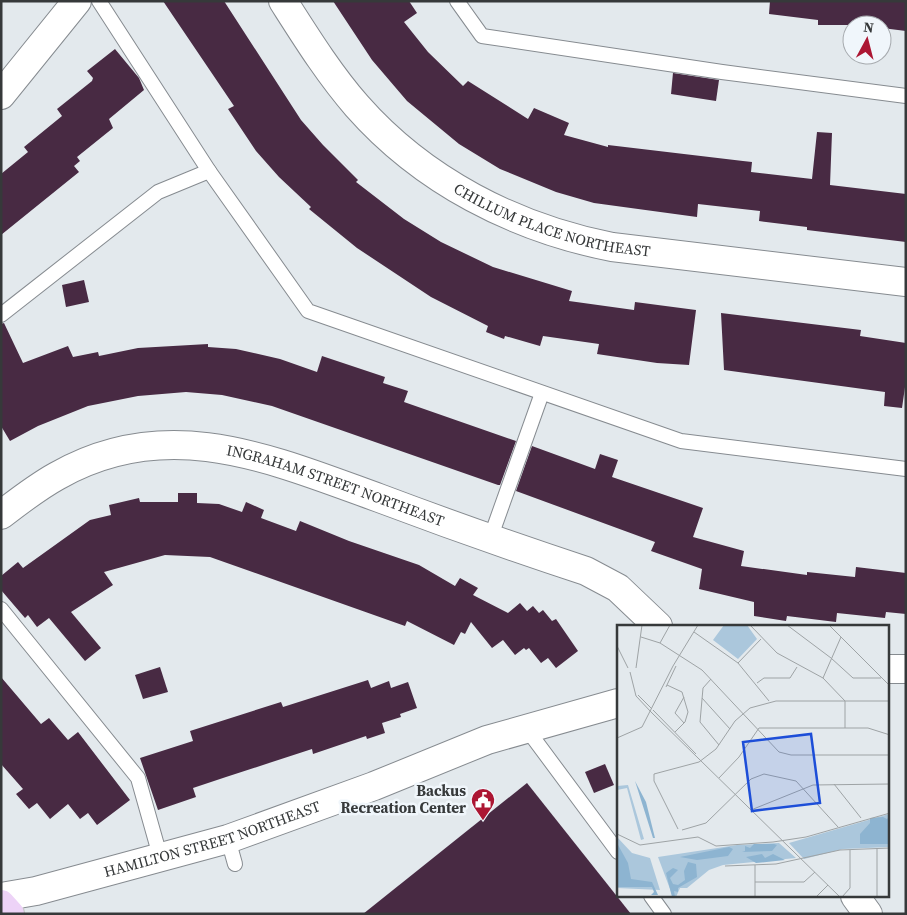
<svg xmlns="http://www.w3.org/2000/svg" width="907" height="915" font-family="'Source Serif 4',serif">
<rect width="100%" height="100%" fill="#e3e9ed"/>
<!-- building -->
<g fill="#482a43">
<path d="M163 1H224L301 120 323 145 358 180 356 182 404 219 441 242 493 267 572 291 569 301 634 310 635 302 696 310 689 365 657 363 597 354 599 344 543 336 540 346 505 336 504 339 486 332 488 326 431 297 357 248 309 209 311 207 279 177 256 151 228 109 234 106Z"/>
<path d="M333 1H409L417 13 404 22 428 52 463 86 468 81 528 119 534 108 569 123 564 135 608 147V145L743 161 752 162 751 172 812 179 817 132 832 133 830 185 906 194V242L807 230V227L759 221 760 211 698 204 697 217 594 203 556 192 500 169 459 144 407 101 372 60Z"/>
<path d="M770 1H906V31L882 28V25H818V20L769 14Z"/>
<path d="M115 49 139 78 144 90 109 119 113 128 77 157 80 161 74 166 79 172 1 235V174L28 152 24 147 62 116 57 109 92 81 93 78 87 71Z"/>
<path d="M673 73 719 80 716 101 671 94Z"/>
<path d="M84 280 89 302 66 307 62 285Z"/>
<path d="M721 313 861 330 860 336 906 343V380L902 408 884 406 885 392 724 370Z"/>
<path d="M4 323 23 363 68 346 73 357 98 352 99 356 138 348 208 344V347L236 349 280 359 317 372 322 356 385 377 383 383 408 391 404 402 516 441 500 485H498L272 406 222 395 186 392 138 396 88 406 38 426 10 441 1 426V324Z"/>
<path d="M532 446 595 469 600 454 618 460 612 477 703 508 693 537 744 551 741 566 807 575V572L855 577 856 567 906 573V614L886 612 885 618 837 613 836 622 787 616 786 621 754 616V602L699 589 702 569 651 551 655 542 516 491Z"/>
<path d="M178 493H197V503L219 504 242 512 246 502 264 510 261 518 296 531 300 521 349 541 419 565 455 586 460 578 478 588 473 595 508 613 520 603 527 611 533 606 539 613 543 610 552 621 556 619 578 651 556 668 548 658 541 663 529 648 526 650 524 648 515 655 503 640 492 648 471 622 465 634 461 632 454 645 407 621 405 626 210 557 165 555 104 572 113 585 71 612 101 648 85 661 49 618 37 627 28 615 25 618 1 590V576L18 562 23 568 90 520 111 515 109 505 139 498 140 502H178Z"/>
<path d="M160 667 168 692 143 699 135 675Z"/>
<path d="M1 677 41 724 49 718 68 740 78 732 130 800 97 825 88 813 80 819 68 804 50 819 37 803 29 809 16 794 23 789 1 764Z"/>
<path d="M368 680 371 688 389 681 391 688 408 682 417 708 400 714 401 717 382 723 385 733 367 739 366 736 313 754 312 749 226 777 193 788 196 797 158 810 140 758 193 741 190 731 281 702 283 707Z"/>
<path d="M605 764 614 785 594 793 585 772Z"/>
<path d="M527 783 631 914H363Z"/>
</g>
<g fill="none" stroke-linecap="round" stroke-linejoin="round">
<!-- service casing -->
<g stroke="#868b90" stroke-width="16">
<g id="service">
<path d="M99 1 209 171 308 311 681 441 906 469"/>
<path d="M457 1 482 36 722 72 906 96"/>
<path d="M1 315 158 192 209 171"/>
<path d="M490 539 542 393"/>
<path d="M1 609 138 778 160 856"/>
<path d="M526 728 618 852"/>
<path d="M228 839 235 864"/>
<path d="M651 896 664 914"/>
</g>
</g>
<!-- minor casing -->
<g stroke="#868b90" stroke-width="30">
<g id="minor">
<path id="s1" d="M283 1C306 37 329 74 357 106 423 181 515 228 612 247L906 282"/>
<path d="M1 95 77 1"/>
<path id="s2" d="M1 515C19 501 37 487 57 476 167 413 271 459 379 498 448 524 516 548 586 571L618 588 658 626"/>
<path d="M888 669H906"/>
<path d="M855 896 868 914"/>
<path id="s3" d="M1 897 36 891 228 839 374 786 487 740 618 703"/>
</g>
</g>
<!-- primary casing -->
<g stroke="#c3c4c4" stroke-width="30">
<path id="primary" d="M1 904 10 914"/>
</g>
<!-- service -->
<use href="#service" stroke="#fff" stroke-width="14"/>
<!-- minor -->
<use href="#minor" stroke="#fff" stroke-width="28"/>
<!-- primary -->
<use href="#primary" stroke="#edd3f7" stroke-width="28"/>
</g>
<!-- icons -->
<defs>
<g id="civic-pin" transform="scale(1.25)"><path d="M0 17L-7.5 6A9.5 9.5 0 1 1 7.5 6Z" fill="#ac1633" stroke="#f0f6fb"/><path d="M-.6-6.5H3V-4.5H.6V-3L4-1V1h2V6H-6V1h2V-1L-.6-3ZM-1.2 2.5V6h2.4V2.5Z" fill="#fff"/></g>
</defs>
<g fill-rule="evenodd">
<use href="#civic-pin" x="483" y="800"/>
</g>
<g text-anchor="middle" stroke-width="5" stroke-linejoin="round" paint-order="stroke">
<!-- street labels -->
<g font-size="15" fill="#36393a" stroke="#f0f6fb">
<text dy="5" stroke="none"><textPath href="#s1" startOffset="360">CHILLUM PLACE NORTHEAST</textPath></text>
<text dy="5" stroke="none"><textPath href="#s2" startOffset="358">INGRAHAM STREET NORTHEAST</textPath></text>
<text dy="5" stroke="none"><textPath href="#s3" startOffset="219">HAMILTON STREET NORTHEAST</textPath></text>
</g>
<!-- poi labels -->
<g font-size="15" font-weight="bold" fill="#36393a" stroke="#f0f6fb" text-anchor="end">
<text x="466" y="796">Backus<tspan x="466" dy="17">Recreation Center</tspan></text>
</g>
</g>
<!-- overview -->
<g transform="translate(617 625)">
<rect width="272" height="272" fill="#e3e9ed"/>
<path d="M107 0H130L140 14 121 34 96 15ZM11 160 27 214 24 215 10 163 0 165V161ZM272 189V222L226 224 187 234 172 218ZM0 212 15 228 33 233 43 265 0 263ZM162 218 179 233 106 240 92 245 70 263H63L59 272H56L41 232 120 220Z" fill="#abc7dc"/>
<path d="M18 156 29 177 38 213H36ZM266 192 270 194 272 192V219H243V209L253 198V193ZM0 218 11 238 14 254 35 257 41 270H34L37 267 35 262H0ZM137 219H157L160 220 155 226 125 227 128 226V221L133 223ZM112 222 116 224 111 231 80 235 63 232ZM145 229 148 233 156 229 168 235 139 238 129 232ZM71 237 79 239 80 252 61 263V267L57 266 58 272H55L49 248 56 243 61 245 53 253 56 259 61 260 68 255 67 246Z" fill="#8db4d1"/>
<path fill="none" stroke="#9ea3a5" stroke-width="1" d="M133 0 160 28 206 53 228 76M170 0 214 33 236 53H264M212 0 273 61M77 7 121 38 152 76M24 12 43 18 85 45 162 127 174 130H273M43 18 53 0M0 21 11 43M121 38 144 14M19 43 25 0M13 47 19 71 34 87M206 53 224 12M94 54 86 63 83 97 102 120M140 58 147 53H173L180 42M50 60 65 67 71 87 68 97 58 107M49 62 59 41M21 70 35 84M67 72 58 88 67 98M85 73 113 104M228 76V103M36 85 79 129M34 87 223 272M0 113 25 102 56 41 81 0M102 153 122 132 142 103H251L273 110M217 159 244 193M134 185 196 160 273 159M61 204 37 156V149L82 137 99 124 118 96 133 83 159 76H273M65 205 89 198 134 154 147 149 179 156 221 202M0 209 23 220 81 212 99 221 156 217 189 212 273 188M138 240V272M108 241 159 239 223 225 273 223M138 257H187L198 247M199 272 211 260M225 272 233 263V225M260 272V223"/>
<path fill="#1d4ed8" fill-opacity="0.15" stroke="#1d4ed8" stroke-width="2.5" d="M194 109 203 178 135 186 126 117Z"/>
<rect width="272" height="272" fill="none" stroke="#36393a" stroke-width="2.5"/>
</g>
<!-- border -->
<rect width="907" height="915" fill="none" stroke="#36393a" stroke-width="5"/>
<!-- north arrow -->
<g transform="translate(867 40) rotate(7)"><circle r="24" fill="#f0f6fb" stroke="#a6aaae"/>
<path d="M0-4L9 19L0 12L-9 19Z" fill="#ac1633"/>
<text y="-8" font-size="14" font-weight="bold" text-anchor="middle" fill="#36393a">N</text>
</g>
</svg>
